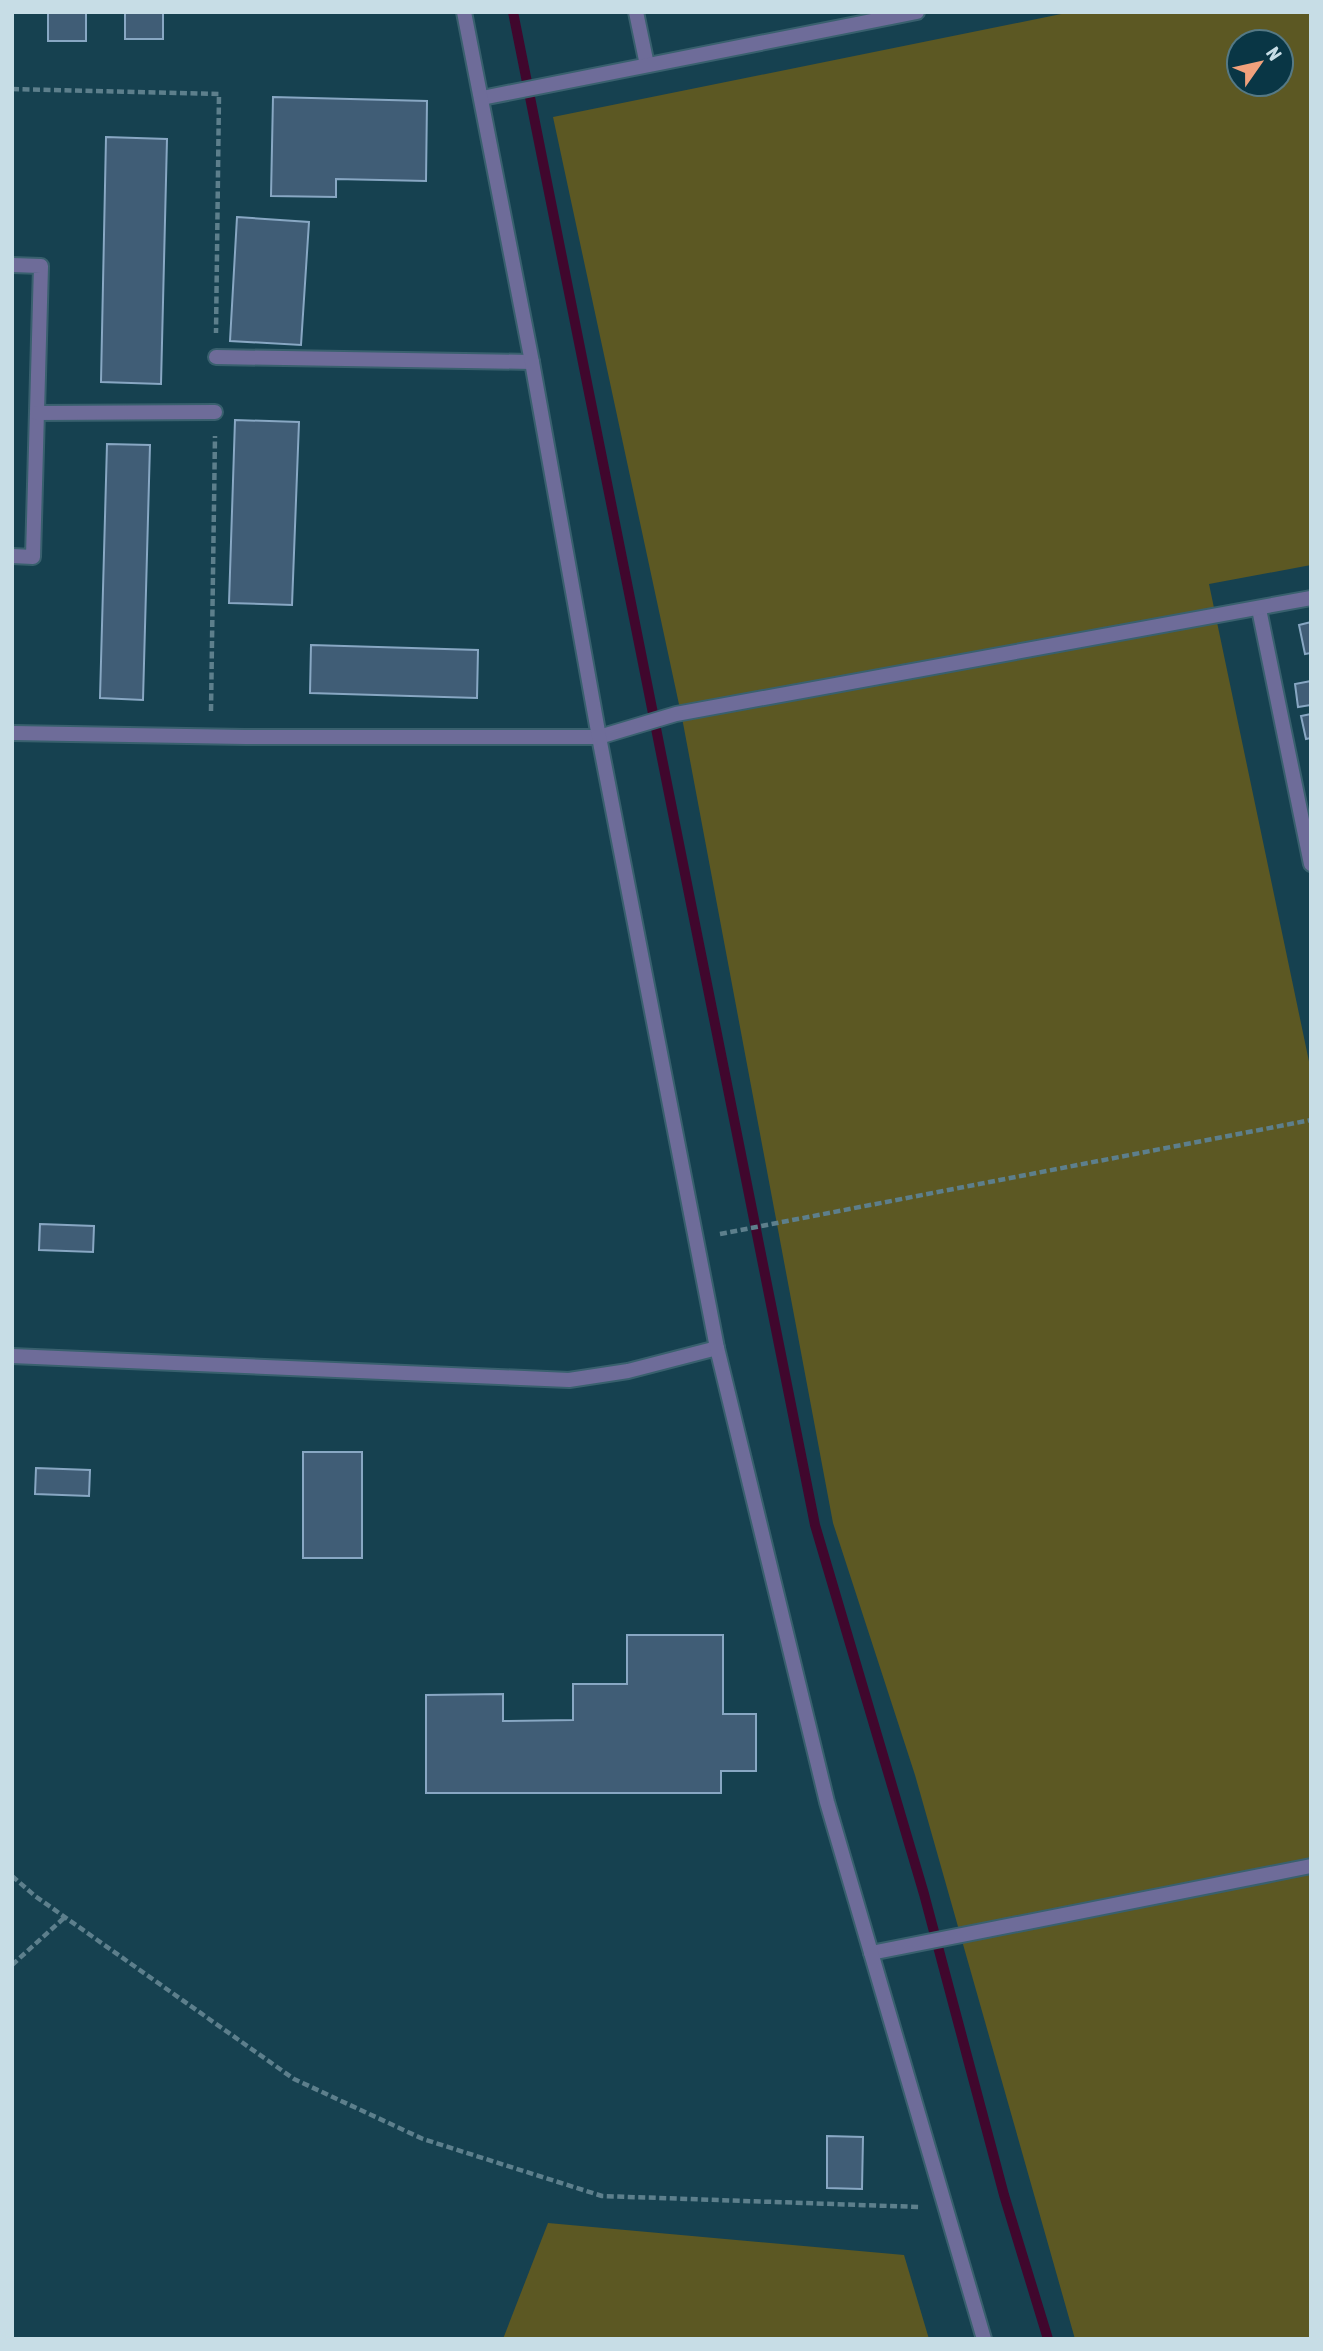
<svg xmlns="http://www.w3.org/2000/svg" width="1323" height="2351" font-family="'Asap Condensed',sans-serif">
<rect width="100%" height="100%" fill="#164150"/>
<!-- green -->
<g fill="#5c5823" fill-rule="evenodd">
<path d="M1071 12H1311V565L1209 584 1311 1071V2339H1075L915 1775 833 1523 683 723 553 117ZM1239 42H1281V84H1239Z"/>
<path d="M548 2223 904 2255 929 2339H503Z"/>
</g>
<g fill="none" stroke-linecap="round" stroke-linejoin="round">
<!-- stream -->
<path stroke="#40072d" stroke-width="10" d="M513 12 815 1525 924 1894 1004 2195 1048 2339"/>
</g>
<!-- building -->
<g fill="#405d76" stroke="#88a7c3" stroke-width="2">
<rect x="48" y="12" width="38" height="29"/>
<rect x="125" y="12" width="38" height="27"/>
<path d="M273 97 427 101 426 181 336 179V197L271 196Z"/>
<path d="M106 137 167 139 161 384 101 382Z"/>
<path d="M237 217 309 222 301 345 230 341Z"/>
<path d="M235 420 299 422 292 605 229 603Z"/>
<path d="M107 444 150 445 143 700 100 698Z"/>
<path d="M1311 622V653L1305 654 1299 625Z"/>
<path d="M311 645 478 650 477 698 310 693Z"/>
<path d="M1311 681V705L1298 707 1295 684Z"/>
<path d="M1311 714V738L1306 739 1301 716Z"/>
<path d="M40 1224 94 1226 93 1252 39 1250Z"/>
<rect x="303" y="1452" width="59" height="106"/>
<path d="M36 1468 90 1470 89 1496 35 1494Z"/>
<path d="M627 1635H723V1714H756V1771H721V1793H426V1695L503 1694V1721L573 1720V1684H627Z"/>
<path d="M827 2136 863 2137 862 2189 827 2188Z"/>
</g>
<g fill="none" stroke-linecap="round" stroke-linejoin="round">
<!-- service casing -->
<g stroke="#39606e" stroke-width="18">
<g id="service">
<path d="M12 265 41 266 33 557 12 556"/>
<path d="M216 357 532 362"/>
<path d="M37 413 215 412"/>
</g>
</g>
<!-- minor casing -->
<g stroke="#39606e" stroke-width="18">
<g id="minor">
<path d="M636 12 647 65"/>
<path d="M482 98 917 12"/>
<path d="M1259 609 1311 864"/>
<path d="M12 733 245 737H599L676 714 1311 598"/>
<path d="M12 1356 569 1380 628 1371 717 1348"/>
<path d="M871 1953 1311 1866"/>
</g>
</g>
<!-- tertiary casing -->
<g stroke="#39606e" stroke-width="18">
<path id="tertiary" d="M464 12 532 362 599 737 717 1348 827 1802 984 2339"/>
</g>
<!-- path -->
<g stroke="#5d7f8c" stroke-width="4.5" stroke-dasharray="7 3.5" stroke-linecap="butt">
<path d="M12 89 219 94 216 333"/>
<path d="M211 711 215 436"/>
<path d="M720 1234 1311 1120"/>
<path d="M12 1876 35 1896 294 2079 423 2139 602 2196 919 2207"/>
<path d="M12 1965 65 1917"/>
</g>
<!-- service -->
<use href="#service" stroke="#6e6c99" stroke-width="14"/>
<!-- minor -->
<use href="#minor" stroke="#6e6c99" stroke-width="14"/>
<!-- tertiary -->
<use href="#tertiary" stroke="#6e6c99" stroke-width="14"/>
</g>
<!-- border -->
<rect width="1323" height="2351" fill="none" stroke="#c7dde6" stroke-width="28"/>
<!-- north arrow -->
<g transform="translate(1260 63) rotate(56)"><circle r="33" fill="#093645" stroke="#557985" stroke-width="2"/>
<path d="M0-5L12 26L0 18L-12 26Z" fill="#f1a17c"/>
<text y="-10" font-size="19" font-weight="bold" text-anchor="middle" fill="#c7dde6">N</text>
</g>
</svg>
